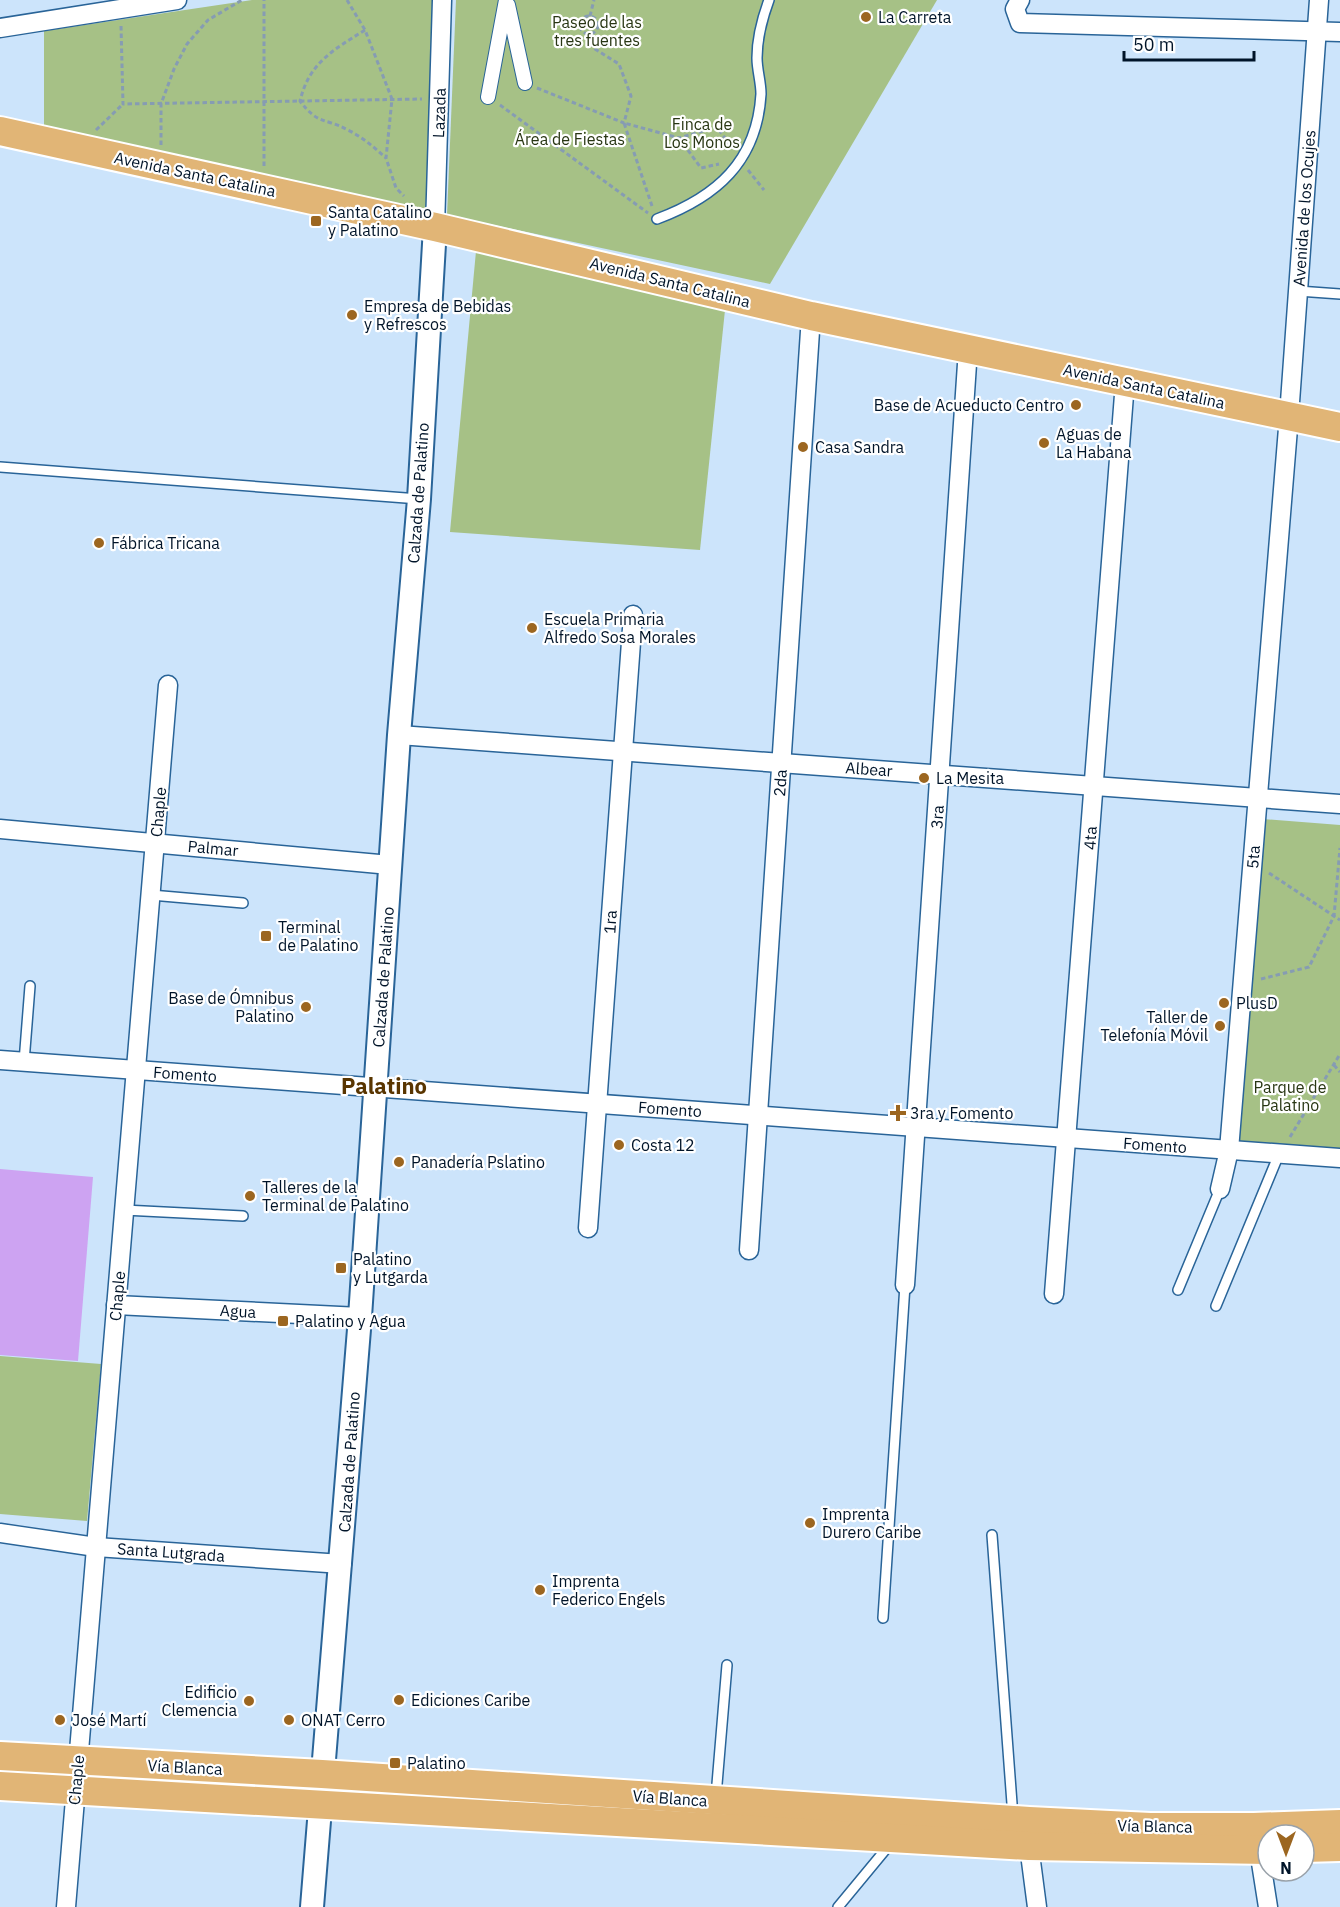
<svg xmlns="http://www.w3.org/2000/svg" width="1340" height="1907" font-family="'IBM Plex Sans',sans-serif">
<rect width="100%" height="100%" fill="#cce4fb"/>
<!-- green -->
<g fill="#a6c186">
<path d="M252 0H434L426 211 44 129V31Z"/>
<path d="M456 0H937L770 284 447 215Z"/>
<path d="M476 251 725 310 700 550 450 532Z"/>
<path d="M1262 819 1340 825V1150L1237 1142Z"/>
<path d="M0 1356 101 1364 87 1521 0 1514Z"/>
</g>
<!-- water -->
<path fill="#cda3f2" d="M0 1169 93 1177 78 1361 0 1355Z"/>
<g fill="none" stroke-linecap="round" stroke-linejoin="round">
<!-- service casing -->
<g stroke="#296498" stroke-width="12">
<g id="service">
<path d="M657 219C716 197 757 162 761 94 761 82 757 70 757 58 757 37 762 19 769 0"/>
<path d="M1298 291 1340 294"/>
<path d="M0 467 419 499"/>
<path d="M151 895 243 903"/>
<path d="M24 1062 30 986"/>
<path d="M124 1210 243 1216"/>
<path d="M1178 1290 1220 1189"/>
<path d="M1216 1306 1279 1154"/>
<path d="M992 1535 1013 1817"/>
<path d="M883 1618 905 1285"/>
<path d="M716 1796 727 1665"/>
<path d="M838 1907 891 1843"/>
</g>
</g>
<!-- pedestrian casing -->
<g stroke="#296498" stroke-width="16">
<g id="pedestrian">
<path d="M508 5 525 83"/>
<path d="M488 97 506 0"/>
</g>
</g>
<!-- minor casing -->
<g stroke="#296498" stroke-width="21">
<g id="minor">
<path d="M1020 0 1015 9 1020 23 1340 32"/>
<path d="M0 28 177 0"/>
<path d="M435 227 442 0"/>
<path d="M399 735 1340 804"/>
<path d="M0 829 390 865"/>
<path d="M0 1060 1340 1158"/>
<path d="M1220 1189 1229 1150 1289 416 1319 0"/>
<path d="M588 1228 633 615"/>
<path d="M749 1250 811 316"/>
<path d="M905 1285 968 349"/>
<path d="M1054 1294 1125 382"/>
<path d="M116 1305 360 1317"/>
<path d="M0 1533 96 1547 342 1564"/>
<path d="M1029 1846 1037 1907"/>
<path d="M1259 1850 1268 1907"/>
<path d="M66 1907 168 685"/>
</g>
</g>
<!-- tertiary casing -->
<g stroke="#296498" stroke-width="26">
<path id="tertiary" d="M312 1907 360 1317 399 735 419 499 435 227"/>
</g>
<!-- primary casing -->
<g stroke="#fff" stroke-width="32">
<g id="primary">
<path d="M0 131 435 227 811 316 1340 427"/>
<path d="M0 1756 322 1774 1029 1821 1150 1827H1254L1340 1824"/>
<path d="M0 1786 1029 1846 1268 1850"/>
<path d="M1304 1848 1340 1847"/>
</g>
</g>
<!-- path -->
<g stroke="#869cb3" stroke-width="3" stroke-dasharray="4.5 3" stroke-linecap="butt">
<path d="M347 0 365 30 392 99 386 158 396 188 404 196"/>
<circle cx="589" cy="25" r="9"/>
<path d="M590 16 594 0"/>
<path d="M121 26 123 104 422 99"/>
<path d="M365 30C333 50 309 63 300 101 319 126 324 117 348 130 362 137 374 147 386 158"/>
<path d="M537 88 624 123 631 96 619 64 595 49 585 34"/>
<path d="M500 105 648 213"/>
<path d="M96 130 123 104"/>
<path d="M679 138 701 168 719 164"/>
<path d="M161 145V104L174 69 187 44 208 20 242 0"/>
<path d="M264 166V0"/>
<path d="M748 170 764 190"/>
<path d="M652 206 624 123 679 138 717 127 732 148"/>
<path d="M1269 873 1340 920"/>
<path d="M1261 979 1309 967 1334 916 1340 848"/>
<path d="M1334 1065 1340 1072"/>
<path d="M1290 1137 1340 1054"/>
</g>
<!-- service -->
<use href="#service" stroke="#fff" stroke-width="9"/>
<!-- pedestrian -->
<use href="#pedestrian" stroke="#fff" stroke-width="14"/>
<!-- minor -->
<use href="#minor" stroke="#fff" stroke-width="18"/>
<!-- tertiary -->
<use href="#tertiary" stroke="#fff" stroke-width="22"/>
<!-- primary -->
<use href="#primary" stroke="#e1b576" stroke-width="28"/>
</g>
<!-- markers -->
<g fill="#9c6620" stroke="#fff" stroke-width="2">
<circle cx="866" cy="17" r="6"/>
<rect x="310" y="215" width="12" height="12" rx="3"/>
<circle cx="352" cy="315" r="6"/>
<circle cx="1076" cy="405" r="6"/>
<circle cx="1044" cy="443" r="6"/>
<circle cx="803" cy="447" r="6"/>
<circle cx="99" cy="543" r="6"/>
<circle cx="532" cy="628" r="6"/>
<circle cx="924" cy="778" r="6"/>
<rect x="260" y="930" width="12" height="12" rx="3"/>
<circle cx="1224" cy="1003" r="6"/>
<circle cx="306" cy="1007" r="6"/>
<circle cx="1220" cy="1026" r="6"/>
<path d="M895 1104h6v6h6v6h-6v6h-6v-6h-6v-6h6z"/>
<circle cx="619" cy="1145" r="6"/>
<circle cx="399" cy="1162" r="6"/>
<circle cx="250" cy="1196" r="6"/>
<rect x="335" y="1262" width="12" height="12" rx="3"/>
<rect x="277" y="1315" width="12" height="12" rx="3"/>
<circle cx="810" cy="1523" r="6"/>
<circle cx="540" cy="1590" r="6"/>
<circle cx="399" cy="1700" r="6"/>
<circle cx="249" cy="1701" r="6"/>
<circle cx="60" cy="1720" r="6"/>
<circle cx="289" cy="1720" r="6"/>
<rect x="389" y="1757" width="12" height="12" rx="3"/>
</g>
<g text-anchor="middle" stroke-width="4.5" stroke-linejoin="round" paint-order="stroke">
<!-- poi labels -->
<g font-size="16" fill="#001429" stroke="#fff" text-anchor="start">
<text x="878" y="23">La Carreta</text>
<text x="328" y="218">Santa Catalino<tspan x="328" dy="18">y Palatino</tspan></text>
<text x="364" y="312">Empresa de Bebidas<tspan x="364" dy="18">y Refrescos</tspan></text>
<text x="1064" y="411" text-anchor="end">Base de Acueducto Centro</text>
<text x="1056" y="440">Aguas de<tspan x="1056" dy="18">La Habana</tspan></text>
<text x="815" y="453">Casa Sandra</text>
<text x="111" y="549">Fábrica Tricana</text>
<text x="544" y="625">Escuela Primaria<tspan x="544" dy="18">Alfredo Sosa Morales</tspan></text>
<text x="936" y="784">La Mesita</text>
<text x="278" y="933">Terminal<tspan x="278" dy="18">de Palatino</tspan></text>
<text x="294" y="1004" text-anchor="end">Base de Ómnibus<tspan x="294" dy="18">Palatino</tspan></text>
<text x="1236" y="1009">PlusD</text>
<text x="1208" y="1023" text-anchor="end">Taller de<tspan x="1208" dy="18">Telefonía Móvil</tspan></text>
<text x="910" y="1119">3ra y Fomento</text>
<text x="631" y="1151">Costa 12</text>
<text x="411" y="1168">Panadería Pslatino</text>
<text x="262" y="1193">Talleres de la<tspan x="262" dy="18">Terminal de Palatino</tspan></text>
<text x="353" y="1265">Palatino<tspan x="353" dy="18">y Lutgarda</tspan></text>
<text x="295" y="1327">Palatino y Agua</text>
<text x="822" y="1520">Imprenta<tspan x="822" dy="18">Durero Caribe</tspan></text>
<text x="552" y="1587">Imprenta<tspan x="552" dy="18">Federico Engels</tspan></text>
<text x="237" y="1698" text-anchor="end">Edificio<tspan x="237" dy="18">Clemencia</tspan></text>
<text x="411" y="1706">Ediciones Caribe</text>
<text x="72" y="1726">José Martí</text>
<text x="301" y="1726">ONAT Cerro</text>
<text x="407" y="1769">Palatino</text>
</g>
<!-- park labels -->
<g font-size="16" fill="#283613" stroke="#fff">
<text x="597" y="28">Paseo de las<tspan x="597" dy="18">tres fuentes</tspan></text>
<text x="702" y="130">Finca de<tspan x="702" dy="18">Los Monos</tspan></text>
<text x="570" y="145">Área de Fiestas</text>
<text x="1290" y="1093">Parque de<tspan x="1290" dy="18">Palatino</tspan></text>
</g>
<!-- street labels -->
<g font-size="16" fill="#001429" stroke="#fff">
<text transform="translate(439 113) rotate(-88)" y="6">Lazada</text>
<text transform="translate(195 174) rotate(12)" y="6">Avenida Santa Catalina</text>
<text transform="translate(1304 208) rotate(-86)" y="6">Avenida de los Ocujes</text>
<text transform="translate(670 282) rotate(14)" y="6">Avenida Santa Catalina</text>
<text transform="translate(1144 386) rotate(12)" y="6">Avenida Santa Catalina</text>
<text transform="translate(418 493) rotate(-86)" y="6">Calzada de Palatino</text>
<text transform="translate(869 769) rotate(4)" y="6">Albear</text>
<text transform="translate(780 783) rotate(-86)" y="6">2da</text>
<text transform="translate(158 812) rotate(-85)" y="6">Chaple</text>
<text transform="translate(937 817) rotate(-86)" y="6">3ra</text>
<text transform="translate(1090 838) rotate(-86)" y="6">4ta</text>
<text transform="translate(213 848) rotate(5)" y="6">Palmar</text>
<text transform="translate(1253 857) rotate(-85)" y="6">5ta</text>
<text transform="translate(610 922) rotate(-86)" y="6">1ra</text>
<text transform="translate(383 977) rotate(-86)" y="6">Calzada de Palatino</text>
<text transform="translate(185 1074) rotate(4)" y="6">Fomento</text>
<text transform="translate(670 1109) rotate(4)" y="6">Fomento</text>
<text transform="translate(1155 1145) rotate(4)" y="6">Fomento</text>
<text transform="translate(117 1296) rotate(-85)" y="6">Chaple</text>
<text transform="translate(238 1311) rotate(3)" y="6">Agua</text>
<text transform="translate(349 1462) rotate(-86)" y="6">Calzada de Palatino</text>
<text transform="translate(171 1552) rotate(4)" y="6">Santa Lutgrada</text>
<text transform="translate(185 1767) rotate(3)" y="6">Vía Blanca</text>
<text transform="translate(76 1780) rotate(-85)" y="6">Chaple</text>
<text transform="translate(670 1798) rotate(4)" y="6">Vía Blanca</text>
<text transform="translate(1155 1826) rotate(1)" y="6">Vía Blanca</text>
</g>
<!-- district labels -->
<g font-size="22" font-weight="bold" fill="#593500" stroke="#fff">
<text x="384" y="1094">Palatino</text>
</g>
</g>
<!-- north arrow -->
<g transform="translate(1286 1853) rotate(180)"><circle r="28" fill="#ffffff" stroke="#99a1a9" stroke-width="1.5"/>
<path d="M0-4.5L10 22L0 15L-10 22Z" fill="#9c6620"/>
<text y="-9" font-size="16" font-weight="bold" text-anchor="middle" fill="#001429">N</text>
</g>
<!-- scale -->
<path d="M1124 51v9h130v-9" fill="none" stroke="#001429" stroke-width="3"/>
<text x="1133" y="51" font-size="18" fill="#001429" stroke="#ffffff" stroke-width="4.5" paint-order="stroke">50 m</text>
</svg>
